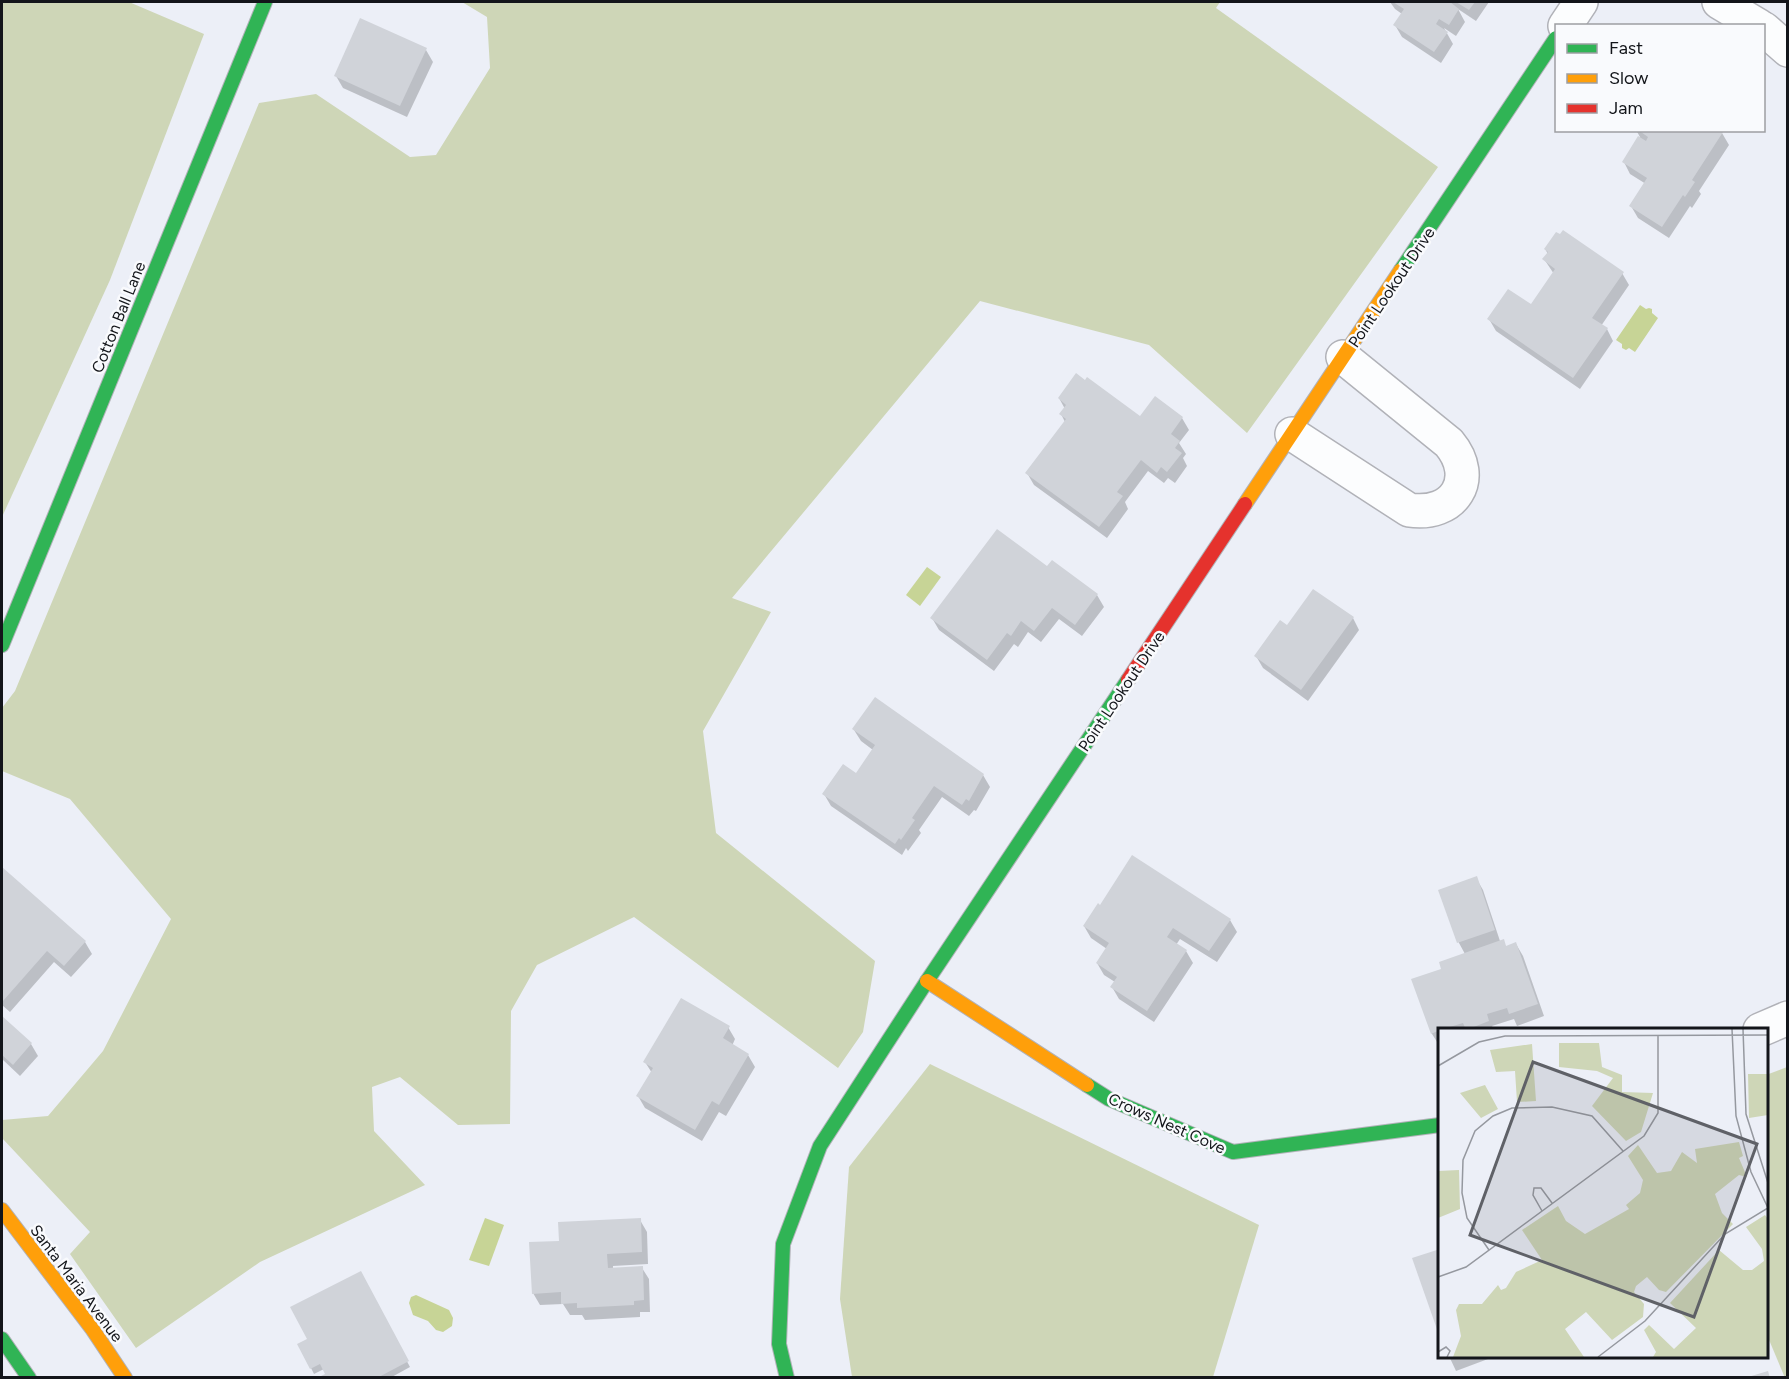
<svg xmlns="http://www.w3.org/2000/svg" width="1789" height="1379" font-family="Figtree,sans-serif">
<rect width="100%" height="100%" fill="#eceff7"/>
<!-- green -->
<g fill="#ced6b7">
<path d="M2 2H129L204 34 110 280 2 517Z"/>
<path d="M462 2H1220L1216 8 1438 167 1247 433 1149 345 980 301 732 598 771 612 703 731 716 833 875 961 863 1032 838 1068 634 917 537 965 511 1011 510 1124 458 1125 400 1077 372 1087 374 1131 425 1185 260 1262 136 1348 70 1254 90 1232 2 1138V1120L48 1116 103 1051 171 919 70 799 2 771V708L15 691 259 103 316 94 410 157 436 155 490 68 487 17Z"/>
<path d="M930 1064 1259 1225 1213 1377H852L840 1299 849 1167Z"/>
<path d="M1787 1067 1788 1377 1785 1378 1767 1335 1766 1075Z"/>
</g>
<!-- water -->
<g fill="#c7d496">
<path d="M1640 305 1646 309 1649 308 1652 309V313L1658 318 1635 352 1629 348 1626 350 1622 348V344L1616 340Z"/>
<path d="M927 567 941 577 920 606 906 595Z"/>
<path d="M485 1218 504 1225 489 1266 469 1260Z"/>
<path d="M416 1295 449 1310 453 1318 452 1326 443 1332 436 1330 428 1321 413 1315 409 1303 411 1297Z"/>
</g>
<!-- shadow -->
<g fill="#0003">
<path d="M1390 2H1489L1476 21 1458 9 1465 22 1456 36 1444 28 1453 44 1441 63 1402 37 1395 25 1402 14 1395 9Z"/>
<path d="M426 50 433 62 407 117 343 88 336 76Z"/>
<path d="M1636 130H1718L1722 133 1729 145 1699 191 1701 194 1692 208 1690 206 1669 238 1638 218 1631 206 1646 184 1630 174 1624 162 1640 137Z"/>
<path d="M1545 249 1622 273 1629 285 1601 326 1607 329 1613 341 1580 389 1496 331 1489 319 1531 307 1554 274 1544 259 1548 254Z"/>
<path d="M1059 398 1141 418H1182L1189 430 1179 443 1186 454 1183 458 1187 466 1175 483 1168 478 1164 483 1148 471 1125 502 1128 509 1107 538 1034 485 1027 473 1065 422 1061 414 1065 409Z"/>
<path d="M1048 568 1097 595 1104 607 1082 636 1059 619 1041 642 1028 632 1018 647 1014 644 994 671 939 630 932 618Z"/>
<path d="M1353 618 1359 630 1308 701 1263 668 1256 656 1288 627Z"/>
<path d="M854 730 983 775 990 787 976 811 974 810 969 816 942 797 919 830 921 833 908 851 906 848 902 855 831 806 824 794 856 775 873 750 861 741Z"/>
<path d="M2 869 85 942 92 954 71 977 54 962 10 1012 2 1005Z"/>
<path d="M1476 878 1483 890 1500 941 1507 947 1516 944 1523 956 1544 1016 1517 1026 1514 1019 1492 1026 1494 1030H1440L1439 1045 1432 1034 1413 980 1443 970 1465 954 1459 943 1440 890Z"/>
<path d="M1230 920 1237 932 1217 962 1180 939 1176 945 1186 951 1193 963 1154 1022 1119 999 1112 987 1115 982 1104 975 1097 963 1107 949 1091 938 1084 926Z"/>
<path d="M2 1018 31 1044 38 1056 20 1076 2 1059Z"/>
<path d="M728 1027 735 1039 732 1046 748 1055 755 1067 726 1116 719 1112 702 1141 645 1108 638 1096 652 1073 645 1062Z"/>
<path d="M640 1220 647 1232 648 1264 613 1266V1269L642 1268 649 1279 650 1312H640V1317L585 1320 582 1315H570L563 1304 540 1305 533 1293 560 1242Z"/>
<path d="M360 1273 410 1367 390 1378H320L327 1374 324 1369 314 1374 299 1344 309 1339Z"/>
<path d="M1449 1356H1487L1488 1359 1456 1371Z"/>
</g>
<!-- building -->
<g fill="#d0d3d9">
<path d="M1393 2H1450L1459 9 1449 25 1439 19 1436 24 1448 32 1434 52 1393 25 1404 9Z"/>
<path d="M1456 2H1475L1469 10Z"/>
<path d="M360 18 427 48 400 106 334 76Z"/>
<path d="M1638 130H1721L1723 132 1692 180 1695 182 1685 197 1683 195 1662 227 1629 206 1647 178 1622 162 1638 136 1646 141 1648 137Z"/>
<path d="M1563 230 1624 272 1592 318 1608 328 1573 378 1487 319 1508 289 1531 304 1555 269 1542 259 1548 252 1544 249 1556 232 1560 234Z"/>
<path d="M1076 373 1085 380 1087 377 1140 416 1155 396 1183 417 1171 434 1180 441 1175 448 1182 453 1167 472 1161 467 1157 473 1141 460 1117 492 1123 496 1099 527 1025 473 1066 419 1059 414 1066 405 1058 398Z"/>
<path d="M997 529 1047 566 1052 560 1098 594 1075 625 1052 608 1034 631 1021 621 1011 636 1007 633 987 660 930 618Z"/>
<path d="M1313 589 1354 617 1301 690 1254 656 1280 620 1287 625Z"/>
<path d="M875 697 984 774 969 801 966 799 962 805 934 786 912 818 915 820 901 840 899 838 895 844 822 794 843 764 856 773 875 745 852 729Z"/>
<path d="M1132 855 1231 919 1209 951 1173 928 1167 937 1187 950 1147 1011 1110 987 1117 977 1096 963 1109 943 1083 926 1098 903 1100 905Z"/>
<path d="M2 867 86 941 64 966 47 951 3 1001Z"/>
<path d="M1477 876 1495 930 1457 943 1438 890Z"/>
<path d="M1504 939 1506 946 1516 942 1538 1004 1509 1014 1507 1008 1487 1014 1489 1021 1466 1030 1463 1023 1440 1030 1431 1034 1411 979 1441 969 1439 962Z"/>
<path d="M681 998 730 1026 723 1038 749 1054 719 1105 712 1101 695 1130 636 1096 653 1068 643 1062Z"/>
<path d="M2 1016 32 1043 13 1065 2 1055Z"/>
<path d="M641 1218 642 1252 607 1254 608 1268 643 1266 644 1300 634 1301V1305L577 1308V1303L561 1304V1292L532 1294 529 1242 559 1241 558 1222Z"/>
<path d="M1440 1249V1335H1439L1412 1258Z"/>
<path d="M361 1271 409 1361 377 1378H317L325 1374 320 1364 310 1369 297 1344 307 1339 290 1307Z"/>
<path d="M1768 1371 1770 1378H1749L1748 1377Z"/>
</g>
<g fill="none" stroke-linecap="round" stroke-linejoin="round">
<!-- street casing -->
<g stroke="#b1b2b8" stroke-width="36">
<g id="street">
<path d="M1719 2 1759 26"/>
<path d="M1565 26 1581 2"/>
<path d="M1764 29 1788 50"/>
<path d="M1292 434 1409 510C1454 517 1479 479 1449 443L1343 357"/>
<path d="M1760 1030 1788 1018"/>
</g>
</g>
<!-- fast casing -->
<g stroke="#b1b2b8" stroke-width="16">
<g id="fast">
<path d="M1401 270 1556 38"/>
<path d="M2 645 265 2"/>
<path d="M1087 1085 1109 1099 1233 1152 1440 1125"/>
<path d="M2 1339 29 1378"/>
<path d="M787 1378 779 1344 783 1244 820 1146 927 981 1128 680"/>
</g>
</g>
<!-- slow casing -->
<g stroke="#b1b2b8" stroke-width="16">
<g id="slow">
<path d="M1245 504 1401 270"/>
<path d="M927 981 1087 1085"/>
<path d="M2 1210 93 1330 125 1378"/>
</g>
</g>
<!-- jam casing -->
<g stroke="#b1b2b8" stroke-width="16">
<path id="jam" d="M1128 680 1245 504"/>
</g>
<!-- street -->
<use href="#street" stroke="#fcfdfe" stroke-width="33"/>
<!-- fast -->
<use href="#fast" stroke="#30b455" stroke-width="14"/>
<!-- slow -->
<use href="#slow" stroke="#ff9f0a" stroke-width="14"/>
<!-- jam -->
<use href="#jam" stroke="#e5322d" stroke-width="14"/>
</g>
<g text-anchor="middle" stroke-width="5" stroke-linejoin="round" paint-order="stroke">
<!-- street labels -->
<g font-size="16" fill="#13151a" stroke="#f9fafd">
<text transform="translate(1391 287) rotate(-56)" y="6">Point Lookout Drive</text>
<text transform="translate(118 317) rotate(-68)" y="6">Cotton Ball Lane</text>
<text transform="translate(1121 691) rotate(-56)" y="6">Point Lookout Drive</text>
<text transform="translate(1167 1123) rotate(24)" y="6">Crows Nest Cove</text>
<text transform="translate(77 1283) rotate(53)" y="6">Santa Maria Avenue</text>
</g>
</g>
<!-- overview -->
<g transform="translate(1438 1028)">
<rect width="330" height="330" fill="#eceff7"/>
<path d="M121 15H161L164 39 184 47V64L215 65 203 104 188 113 154 78 175 50 159 43 121 39ZM94 16 98 73 79 74 77 43 58 44 52 22ZM310 46H330V87L311 90ZM47 57 60 81 43 90 22 65ZM301 114 305 128 301 130 309 149 301 147 277 166 284 185 295 196 228 264 221 262 209 249 198 258 196 264 206 276 205 289 174 312 148 284 127 301 146 329H15L23 308 18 282 21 276H44L60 257 63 262 68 260 78 244 104 232 84 202 120 178 128 193 147 206 191 181 188 177 202 165 205 152 190 128 200 117 219 145 233 143 244 124 259 135 257 121ZM21 142 22 181 0 190V143ZM327 187 330 191V329H215L218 324 206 302 211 297 236 321 258 300 232 275 281 222 305 242H314L326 233 324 221 308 199Z" fill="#ced6b7"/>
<path fill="none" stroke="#95989f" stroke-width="1.5" d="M305 1 308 86 330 155M0 38 41 14 67 8 330 7M104 183 95 167 96 160H103L114 175M51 222 29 190 24 165 25 132 37 103 55 88 74 80 114 79 154 88 185 123M0 249 28 239 206 108 220 85V7M0 324 8 319 12 323 9 329M160 329 207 293 287 206 330 180 313 144 298 88 294 1"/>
<path fill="#5f6167" fill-opacity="0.15" stroke="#5f6167" stroke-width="3" d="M95 34 319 116 256 289 32 207Z"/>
<rect width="330" height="330" fill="none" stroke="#13151a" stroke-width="3"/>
</g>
<!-- border -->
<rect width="1789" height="1379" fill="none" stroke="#13151a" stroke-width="6"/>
<!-- legend -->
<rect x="1555" y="24" width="210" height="108" fill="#f9fafd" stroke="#9d9ea2" stroke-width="1.5"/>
<rect x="1567" y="44" width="30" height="9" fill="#30b455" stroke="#9d9ea2" stroke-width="1.5"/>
<text x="1609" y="54" font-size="18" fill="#13151a">Fast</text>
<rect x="1567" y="74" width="30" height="9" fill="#ff9f0a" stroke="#9d9ea2" stroke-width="1.5"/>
<text x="1609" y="84" font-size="18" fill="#13151a">Slow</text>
<rect x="1567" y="104" width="30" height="9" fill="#e5322d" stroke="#9d9ea2" stroke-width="1.5"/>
<text x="1609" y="114" font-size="18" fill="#13151a">Jam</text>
</svg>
